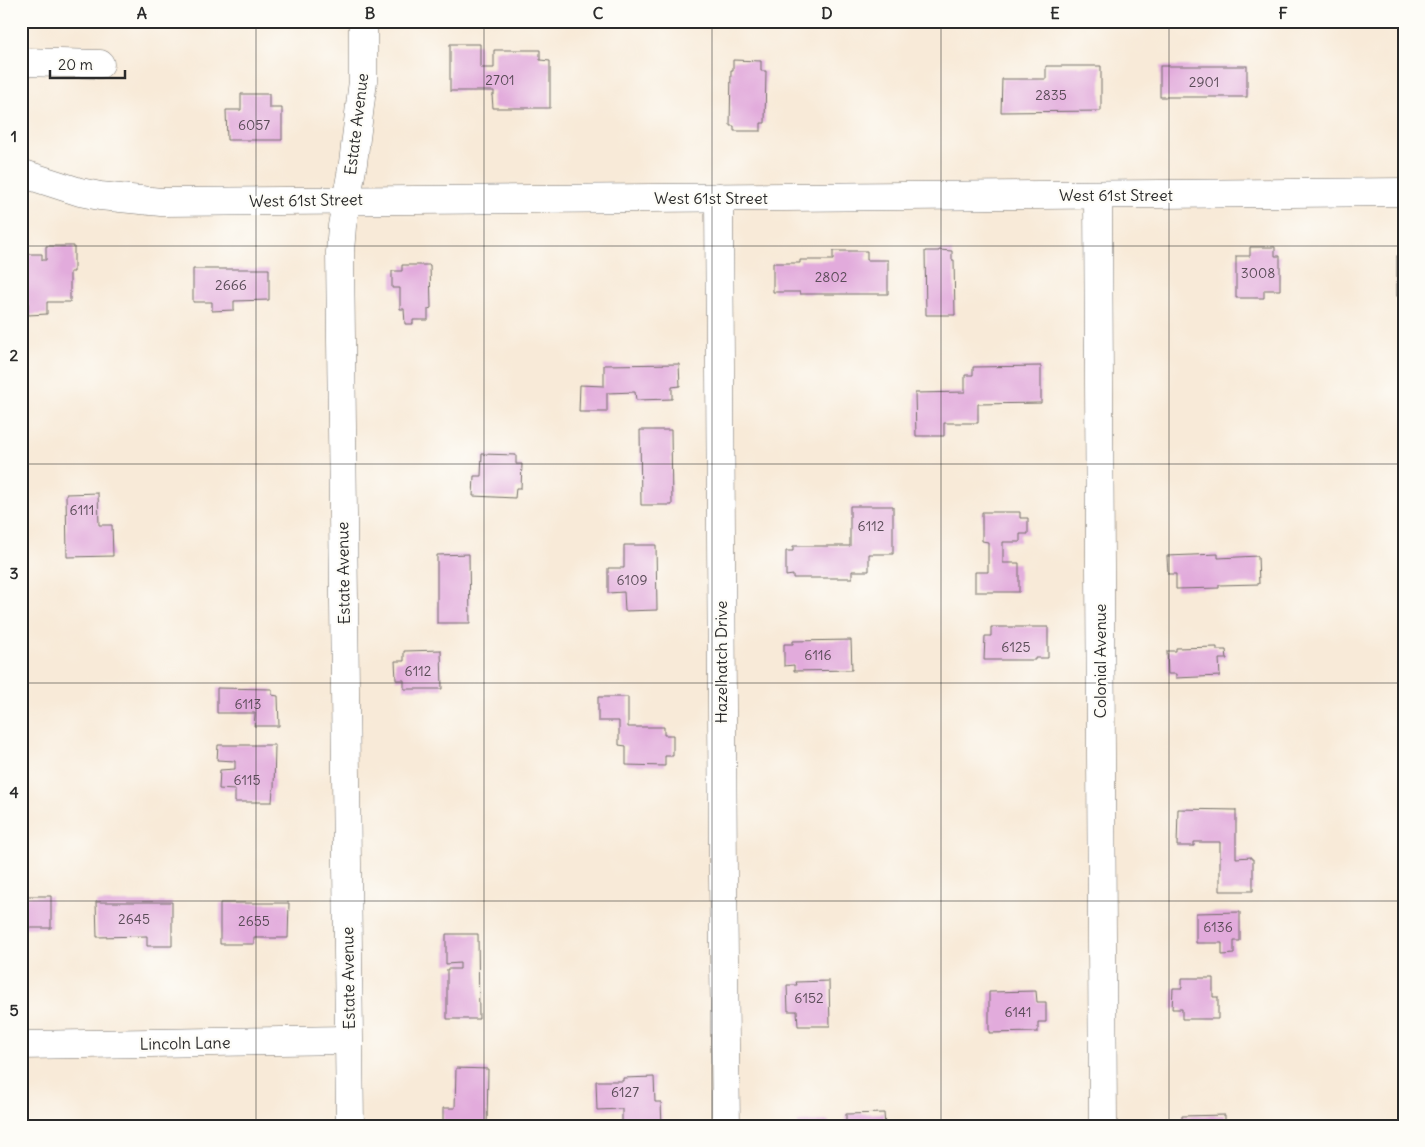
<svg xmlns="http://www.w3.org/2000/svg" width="1425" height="1147" font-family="Delius,sans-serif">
<rect width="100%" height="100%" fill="#fdfcf7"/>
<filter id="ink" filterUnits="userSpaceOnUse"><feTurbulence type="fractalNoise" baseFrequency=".02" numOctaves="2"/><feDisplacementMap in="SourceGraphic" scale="10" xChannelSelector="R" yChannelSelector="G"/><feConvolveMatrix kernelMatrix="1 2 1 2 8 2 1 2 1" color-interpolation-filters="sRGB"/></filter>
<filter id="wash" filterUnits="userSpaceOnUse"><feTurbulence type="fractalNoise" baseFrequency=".0096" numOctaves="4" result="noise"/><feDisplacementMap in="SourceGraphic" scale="20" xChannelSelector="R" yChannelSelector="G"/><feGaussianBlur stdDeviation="1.12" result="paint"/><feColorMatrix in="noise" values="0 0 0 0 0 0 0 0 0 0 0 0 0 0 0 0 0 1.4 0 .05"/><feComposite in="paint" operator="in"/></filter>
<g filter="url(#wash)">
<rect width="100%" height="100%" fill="#f8ead8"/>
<g id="blocks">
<!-- building -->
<g fill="#e2abdc">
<path d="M450 44H480V68H494V50H540V60L550 61V108H493L492 95H494V91H450Z"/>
<path d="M733 60 761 61V71H766L765 123H761V131H734V126H730L731 70H733Z"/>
<path d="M1046 66H1101V111L1001 112 1002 79H1046Z"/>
<rect x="1160" y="66" width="87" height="31"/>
<path d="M241 94H269V108H282V140H227L226 110H241Z"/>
<path d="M46 246H74V272H70V302H47V314L28 315V303H21V254H42V260H46Z"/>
<path d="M1250 247H1275V256H1280V290H1264V298H1236V256H1250Z"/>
<path d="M939 250 952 251V260H954L955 315H926L925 251H939Z"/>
<path d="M833 251H867V260H888V294H800V292H773V263H800V260H833Z"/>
<rect x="1397" y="256" width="7" height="40"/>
<path d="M402 265H430L431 308 428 309V320H413V324H405L404 309H400V288H392V271H402Z"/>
<path d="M193 269H269V300L234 301V310L212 311V302H193Z"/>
<path d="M679 364 680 386 672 387V399L636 400 635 392 607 393V412H579L580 385 604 386V365Z"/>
<path d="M1041 366V403L978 404V423H944V436H916L915 393 965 392V375H973V367Z"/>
<path d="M640 430H671L672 505H641Z"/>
<path d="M482 454 516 455V464H522L521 488H516L515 498 473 496 474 476H481Z"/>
<path d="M98 493 99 525H112L113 556 67 557 66 494Z"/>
<path d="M850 506H893V554H869V571H852V578H793V575L786 576V551H793V546H850Z"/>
<path d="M982 512H1020V518H1028V534H1020V542H1003V563H1019V592H975V572H988V542L982 541Z"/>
<path d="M624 545H656L657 610 625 611 624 592 608 593V568H624Z"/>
<path d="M469 554 470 623H437V555Z"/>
<path d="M1218 554V558L1258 556 1259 584 1219 585V588L1176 589V574H1168L1167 556Z"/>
<path d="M991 627H1048V658H1035V660H984L985 636H991Z"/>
<path d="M851 640 852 670 794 671V665L784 666V644H793V641Z"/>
<path d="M1217 647V650H1226L1227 659H1219L1220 676 1176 678V674H1168L1167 651H1176V648Z"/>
<path d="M441 650 442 689H404V680H396L395 661H404V651Z"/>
<path d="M217 688 272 689V695L278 696 279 726H254L255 713H217Z"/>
<path d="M598 697H628V727H664V735H673V756H665V766L626 765V746L619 745V721H598Z"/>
<path d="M218 745H275L274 789H273L272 802H235V790L219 789 220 770 235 769V761L217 760Z"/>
<path d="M1178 809 1236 810V858L1251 857V859H1253V891H1220V842H1194V846H1177Z"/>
<path d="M25 896H51V928H25V926H21V899H25Z"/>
<path d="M96 902H172V946H147V936L97 937Z"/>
<path d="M220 903H289L288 938H254V944H220Z"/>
<path d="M1240 912V941H1234V954L1222 955V943H1196V913Z"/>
<path d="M446 934H478L479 1019H447V969H460V963L446 964Z"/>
<path d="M1182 978H1213V997H1218V1019H1182V1009H1172L1173 988H1182Z"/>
<path d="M829 981 830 1026H798L797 1011H788L787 985H797L796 982Z"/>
<path d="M1036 991 1037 1002H1046V1022H1038V1032L989 1033V992Z"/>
<path d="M456 1068 488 1069 487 1126H443V1108H455Z"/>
<path d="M654 1077 655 1102H661L662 1126H622V1109L597 1110 596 1081H623V1078Z"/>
<path d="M884 1113 885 1126H846V1114Z"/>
<path d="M1225 1115V1126H1182V1116Z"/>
<path d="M829 1121V1126H798V1122Z"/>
</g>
</g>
</g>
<g filter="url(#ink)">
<use href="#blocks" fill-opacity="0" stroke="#736e68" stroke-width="1"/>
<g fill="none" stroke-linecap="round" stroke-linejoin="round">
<!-- minor casing -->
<g stroke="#736e68" stroke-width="29">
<g id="minor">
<path d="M21 62 100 64"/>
<path d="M21 173 80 192 100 196 161 202 1404 192"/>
<path d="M1098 195 1103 1126"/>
<path d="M719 197 723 875 726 1126"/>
<path d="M21 1045 348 1040"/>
<path d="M350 1126 340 252 342 226 353 163 363 81V21"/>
</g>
</g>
<!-- minor -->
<use href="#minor" stroke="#fff" stroke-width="28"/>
</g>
</g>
<!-- grid -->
<path fill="none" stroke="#2b2b2b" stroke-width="1" stroke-opacity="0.55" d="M256 21V1126M484 21V1126M712 21V1126M941 21V1126M1169 21V1126M21 246H1404M21 464H1404M21 683H1404M21 901H1404"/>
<g text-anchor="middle" stroke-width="4.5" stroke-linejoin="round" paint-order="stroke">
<!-- number labels -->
<g font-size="14" fill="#594b57">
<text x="500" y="85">2701</text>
<text x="1204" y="87">2901</text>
<text x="1051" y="100">2835</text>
<text x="254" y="130">6057</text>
<text x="1258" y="278">3008</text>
<text x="831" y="282">2802</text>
<text x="231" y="290">2666</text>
<text x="82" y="515">6111</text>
<text x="871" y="531">6112</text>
<text x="632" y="585">6109</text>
<text x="1016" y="652">6125</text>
<text x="818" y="660">6116</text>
<text x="418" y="676">6112</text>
<text x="248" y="709">6113</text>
<text x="247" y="785">6115</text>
<text x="134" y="924">2645</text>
<text x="254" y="926">2655</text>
<text x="1218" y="932">6136</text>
<text x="809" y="1003">6152</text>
<text x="1018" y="1017">6141</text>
<text x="625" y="1097">6127</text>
</g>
<!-- street labels -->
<g font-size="16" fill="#2b2b2b" stroke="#fdfcf7">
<text transform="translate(356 124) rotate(-83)" y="6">Estate Avenue</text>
<text x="1116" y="201">West 61st Street</text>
<text x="711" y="204">West 61st Street</text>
<text transform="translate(306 200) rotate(-1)" y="6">West 61st Street</text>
<text transform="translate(343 573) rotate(-91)" y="6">Estate Avenue</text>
<text transform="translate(1100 661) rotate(-90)" y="6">Colonial Avenue</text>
<text transform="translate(721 662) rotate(-90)" y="6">Hazelhatch Drive</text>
<text transform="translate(348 978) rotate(-91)" y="6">Estate Avenue</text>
<text transform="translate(185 1043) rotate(-1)" y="6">Lincoln Lane</text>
</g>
</g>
<!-- margin -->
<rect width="1425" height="1147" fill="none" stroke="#fdfcf7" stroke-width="55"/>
<!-- scale -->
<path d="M50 70v8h75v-8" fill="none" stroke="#2b2b2b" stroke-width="2.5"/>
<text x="58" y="70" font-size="15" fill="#2b2b2b" stroke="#fdfcf7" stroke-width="4" paint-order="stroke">20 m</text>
<rect x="28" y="28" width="1370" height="1092" fill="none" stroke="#2b2b2b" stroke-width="2"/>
<g font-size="16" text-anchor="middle" font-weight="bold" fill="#2b2b2b">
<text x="142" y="19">A</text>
<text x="370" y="19">B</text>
<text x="598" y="19">C</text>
<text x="827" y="19">D</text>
<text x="1055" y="19">E</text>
<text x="1283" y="19">F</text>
<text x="14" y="142">1</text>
<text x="14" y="361">2</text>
<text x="14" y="579">3</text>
<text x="14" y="798">4</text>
<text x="14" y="1016">5</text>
</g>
</svg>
